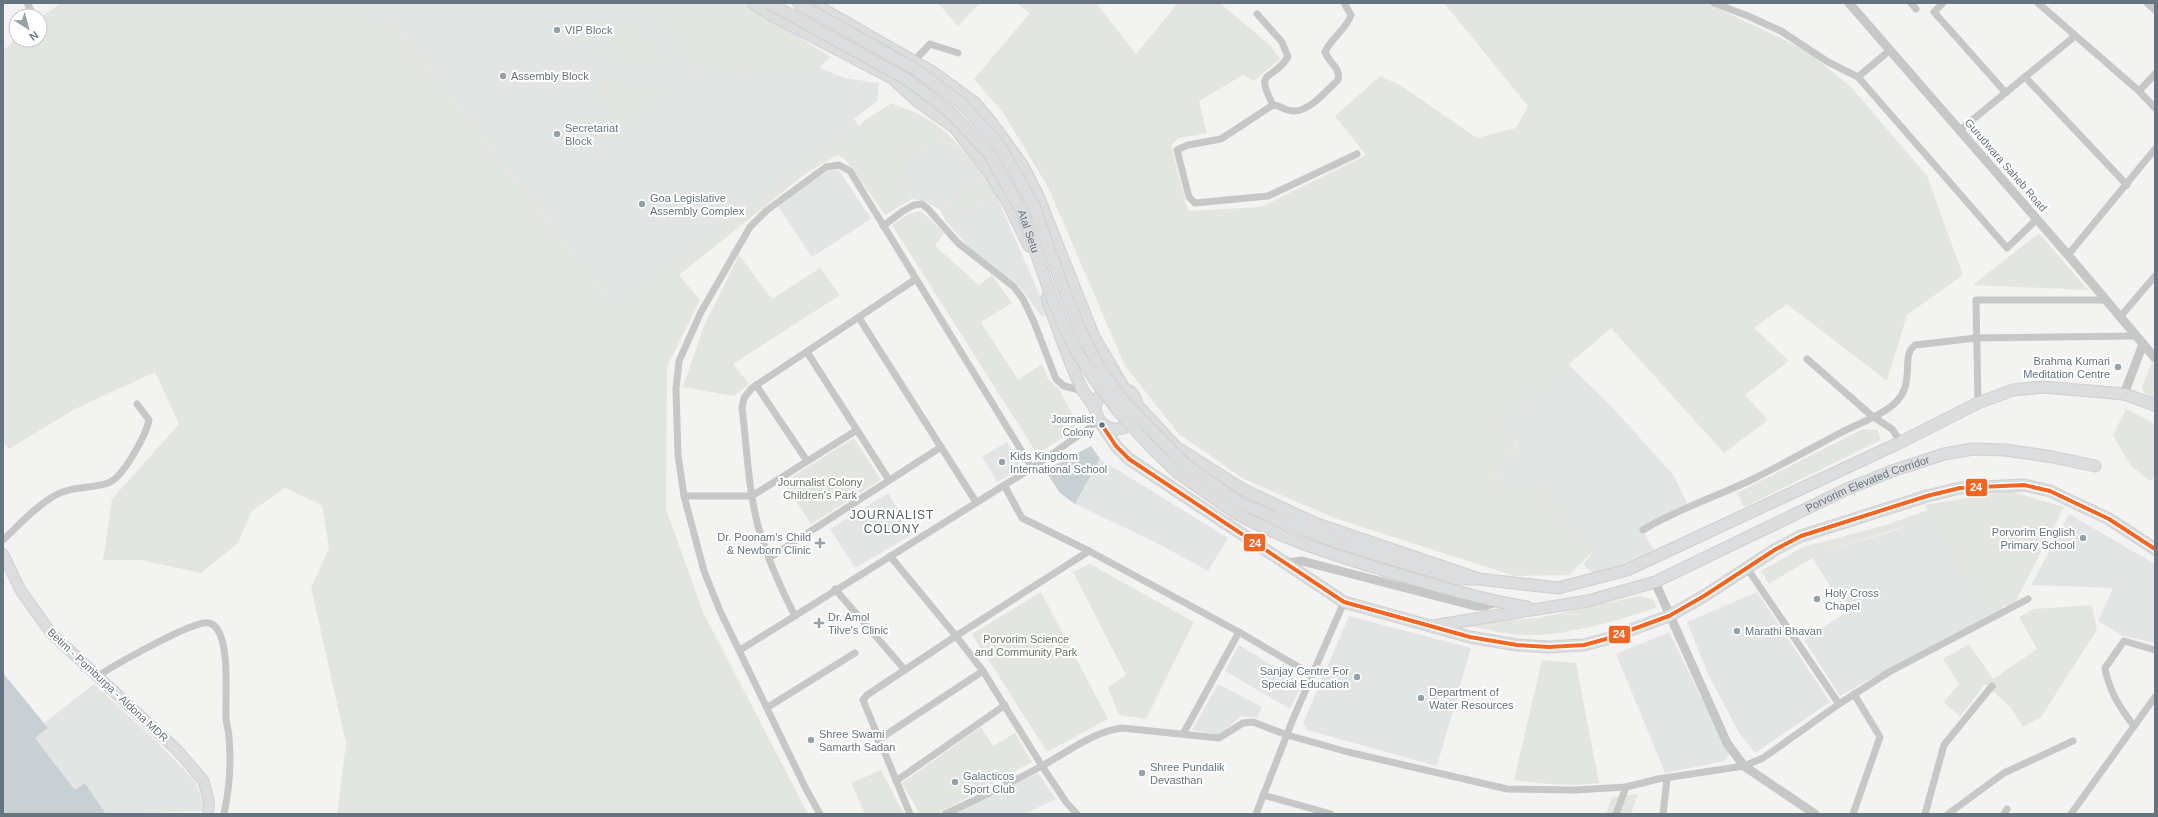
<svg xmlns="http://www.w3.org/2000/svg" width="2158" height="817" font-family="Arial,sans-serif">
<rect width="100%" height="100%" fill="#f3f4f2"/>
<!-- built -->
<g fill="#e3e5e5">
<path d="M386 3H696L811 64 845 78 879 83 878 100 854 119 861 130 614 307 401 33 362 17Z"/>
<path d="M951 142 979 181 940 210 925 201 912 199 903 162 930 143Z"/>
<path d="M838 169 871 219 812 257 778 206 827 171Z"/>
<path d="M996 195 1048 314 1042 317 1020 287 969 248 946 221Z"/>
<path d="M1568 364 1614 409 1674 476 1687 503 1641 528 1656 554 1596 575 1583 565 1594 550 1534 483 1516 499 1492 470 1518 446 1500 423Z"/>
<path d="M1007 442 1022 467 997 482 982 457Z"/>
<path d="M1100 459 1228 538 1208 571 1159 544 1075 504Z"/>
<path d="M888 493 913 534 855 568 830 529Z"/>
<path d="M1942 509 2003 609 1886 670 1840 696 1804 640 1847 612 1812 558 1824 551 1894 531Z"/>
<path d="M2069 514 2155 564V643L2123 636 2098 621 2113 588 2031 585Z"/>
<path d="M1757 592 1830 702 1755 753 1738 731 1708 674 1687 622Z"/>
<path d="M1349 616 1471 648 1437 766 1307 730 1303 723Z"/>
<path d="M1669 632 1729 754 1725 761 1665 773 1616 654Z"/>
<path d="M1239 645 1300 682 1299 691 1290 709 1225 671Z"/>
<path d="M94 684 155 740 195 781 206 811 106 814 85 784 75 790 35 738 48 728 44 723Z"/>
<path d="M1218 684 1262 707 1257 718 1241 716 1220 735 1192 730Z"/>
<path d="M1038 773 1056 799 1024 814H953Z"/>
</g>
<!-- green -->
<g fill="#e2e5e0">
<path d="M61 3H386L363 17 401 33 614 307 838 136 842 141 864 121 892 103C903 108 915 112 926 118 956 136 977 166 996 195L946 221 940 210 979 181 951 142 930 143 903 162 912 199 885 215 845 159 838 155 809 171 679 275 700 300 667 367 666 509 703 612 808 814H337L346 743 311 588 329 548 322 505 285 488 252 511 238 543 201 573 140 560H103L112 499 179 424 155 372 75 409 9 449 3 441V51L16 38V40H40V18Z"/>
<path d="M643 3H743L831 57 820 67 805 74 695 67Z"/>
<path d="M938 3H980L958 26Z"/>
<path d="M1017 3H1096L1136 54 1178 3H1220L1271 46 1280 59 1254 81 1243 75 1199 101 1207 133 1179 138 1171 145 1188 211 1261 207 1366 155 1335 116 1380 76 1400 85 1477 138 1516 128 1528 106 1444 3H1707L1807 51 1851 87 1927 176 1963 275 1907 315 1887 381 1787 304 1754 328 1789 361 1745 395 1768 420 1724 453 1611 328 1500 423 1518 445 1492 471 1516 498 1534 482 1594 550 1569 575 1515 576 1337 519 1244 479 1179 434 1125 366 1048 187 1004 114 974 79 1030 13Z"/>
<path d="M629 25 635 27 668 63 602 59 603 46Z"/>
<path d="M603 81 664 90 660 96 629 126 624 127C607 110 601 106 603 81Z"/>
<path d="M921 211 944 233 935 246 979 285 992 275 1012 303 981 322 1018 380 1042 364 1048 379 1059 389 1079 427 1037 454 892 225 909 214Z"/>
<path d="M2039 233 2088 290 1973 285Z"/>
<path d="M739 255 772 299 820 268 840 295 733 364 749 384 734 396 683 387 704 326Z"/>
<path d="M2152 362 2155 365V398L2144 393 2142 387Z"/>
<path d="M2126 409 2155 424V477L2150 481 2131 466 2113 435Z"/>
<path d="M1863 429 1877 430 1881 440 1744 507 1737 493Z"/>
<path d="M854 438 881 480 811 524 784 482Z"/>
<path d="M2010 491 2064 507 2014 605 1984 609 1932 516 1894 530 1824 551 1769 584 1761 571 1803 547 1886 525 1928 510 1925 505Z"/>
<path d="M1090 564 1194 622 1146 719 1119 715 1108 687 1126 675 1073 572Z"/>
<path d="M1041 592 1108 719 1047 752 972 634Z"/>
<path d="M1639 596 1653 599 1657 607C1623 620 1560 637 1524 635 1506 634 1487 630 1469 626L1470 623 1538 618Z"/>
<path d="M2092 605 2097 630 2041 717 2023 727 2011 708 1985 684 1960 717 1944 702 1959 684 1943 659 1969 644 1993 679 2037 649 2019 617 2034 609Z"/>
<path d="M1542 660 1576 663 1599 783C1570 787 1543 784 1514 780Z"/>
<path d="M981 727 993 746 1015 733 1032 762 937 814H920L902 783Z"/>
<path d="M881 770 904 814H865L851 783Z"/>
<path d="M1638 794 1631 814H1606L1612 797Z"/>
</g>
<!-- water -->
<g fill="#c9d0d3">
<path d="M1091 446 1100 459 1075 504 1060 493 1045 470Z"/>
<path d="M3 673 48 728 35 738 75 790 85 783 106 814H3Z"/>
</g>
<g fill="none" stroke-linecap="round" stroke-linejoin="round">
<!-- secondary casing -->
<g stroke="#d0d1d1" stroke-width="12">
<path id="secondary" d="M3 554 21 591 51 633 177 750 203 780 209 801 208 814"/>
</g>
<!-- primary casing -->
<g stroke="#cfd1d0" stroke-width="13">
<g id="primary">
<path d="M753 3 773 16 892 78 917 101 955 128 989 172 1008 203 1029 246"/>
<path d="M812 3 934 73 975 103 991 122 1023 166 1038 196 1094 337 1124 388"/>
<path d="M1047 298C1058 329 1068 360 1082 389 1086 396 1091 401 1094 407 1097 413 1096 418 1102 423 1108 430 1119 431 1127 426 1133 423 1137 416 1137 409 1139 382 1099 379 1095 408"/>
<path d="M1137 405 1176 447 1242 489 1314 523 1476 578"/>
<path d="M1102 425 1116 446 1129 459 1344 602 1470 637 1517 645 1549 647 1584 645 1606 639 1669 616 1704 596 1776 549 1801 536 1927 496 1960 488 2024 485 2050 491 2109 519 2155 549"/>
</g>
</g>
<!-- trunk casing -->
<g stroke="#cfd0d0" stroke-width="13">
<g id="trunk">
<path d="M1242 504 1335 542 1457 579H1479L1558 588 1627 570 1901 442 1978 403 2013 390 2043 387 2124 394 2155 405"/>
<path d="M1234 512C1281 539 1332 554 1383 570 1431 584 1478 599 1527 607"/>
<path id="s1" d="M1432 626 1588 601 1655 582 1845 490 1892 471 1944 454 1973 449 2005 450 2053 457 2095 466"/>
</g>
</g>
<!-- minor -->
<g stroke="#c6c8c8" stroke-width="7">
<path d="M27 3 32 12"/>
<path d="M1344 3 1351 15C1346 30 1331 38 1325 52 1329 63 1341 68 1338 80 1327 90 1310 111 1294 111 1286 112 1280 105 1273 105L1221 139 1188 145 1177 150 1189 197 1195 203 1268 196 1357 154"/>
<path d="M1714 3 1748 16 1781 31 1828 62 1858 77 1890 50"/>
<path d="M1911 3 1916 9"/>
<path d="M1943 3 1934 12 2006 93"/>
<path d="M2038 3 2139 91 2155 108"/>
<path d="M2147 3 2155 10"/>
<path d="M1257 14 1282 42 1288 57C1271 83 1254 68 1273 105"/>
<path d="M914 61 930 44 958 53"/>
<path d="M1858 77 2007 248 2037 219"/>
<path d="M2025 77 2127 185"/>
<path d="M2139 91 2155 74"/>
<path d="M1960 130 2075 36"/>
<path d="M883 226 903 211 914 205 922 204 928 209 958 243 1014 287 1023 299 1034 322 1056 379 1064 386 1083 391"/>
<path d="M2068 255 2155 149"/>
<path d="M2120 317 2155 276"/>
<path d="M859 318 976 502"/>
<path d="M807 352 889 480"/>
<path d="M1807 359 1872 416 1892 429 1901 442"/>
<path d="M756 385 807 461"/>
<path d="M1978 403 1976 300H2106"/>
<path d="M1004 485 1022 518 1089 551 1239 632"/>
<path d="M684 496H752L857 430"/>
<path d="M1643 530C1677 509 1716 497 1753 479 1783 464 1812 448 1842 432 1856 425 1872 419 1886 410 1921 389 1898 357 1915 345L1976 338 2136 336"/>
<path d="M3 540C19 525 35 507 54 496 71 486 90 489 108 483 123 478 146 435 149 420L137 404"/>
<path d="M890 556 956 636 1089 551"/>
<path d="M769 558 941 447"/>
<path d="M1747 568 1839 704"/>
<path d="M835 589 905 670"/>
<path d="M795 616C780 587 767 557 758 526 748 488 747 447 742 408L744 398 752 388 916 279"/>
<path d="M740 650 1032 468 1099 421"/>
<path d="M983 671 1042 766 1066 802 1077 814"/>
<path d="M98 676C113 666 195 619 209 623 232 628 225 700 226 717 226 724 229 731 229 738 231 762 229 791 224 814"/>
<path d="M768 707 855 653"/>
<path d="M2134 726C2120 708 2109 691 2105 668L2124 641 2155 650"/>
<path d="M1183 734 1239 632 1312 675"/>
<path d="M878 740 983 671 956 636 867 695 863 700 910 814"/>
<path d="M896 781 1005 705"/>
<path d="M1263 795 1331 814"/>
<path d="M820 814 806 789 720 611 704 571 684 496 678 455 676 389 679 361 701 312 750 227 766 211 826 167 839 165 850 171 1032 468"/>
<path d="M945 814C978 799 1010 783 1042 766 1068 752 1092 732 1122 728L1219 738 1243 723 1253 722 1287 735 1348 752 1507 789 1575 790 1626 787 1658 779 1744 766 1763 758 1839 704 1889 672 2028 599"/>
<path d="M1256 814 1293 719 1344 602"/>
<path d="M1616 814 1626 787"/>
<path d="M1663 814 1667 779"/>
<path d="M1853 814 1880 737 1854 694"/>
<path d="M1925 814 1944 745 1992 686"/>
<path d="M1948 814 2004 773 2073 741"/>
<path d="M2004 814 2007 809"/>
<path d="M2071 814 2155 697"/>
</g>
<!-- tertiary -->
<g stroke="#c6c8c8" stroke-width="9">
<path d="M1849 3 2068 255 2155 358"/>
<path d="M2124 394 2143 344"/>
<path d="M1287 563 1302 561 1475 606H1485L1495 602"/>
<path d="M1655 582 1727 743 1744 766 1815 814"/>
</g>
<!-- secondary -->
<use href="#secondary" stroke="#dcddde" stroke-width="10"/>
<!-- primary -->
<use href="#primary" stroke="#dcddde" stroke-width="11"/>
<!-- trunk -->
<use href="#trunk" stroke="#dcddde" stroke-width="11"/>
<!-- trunk-bridge casing -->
<g stroke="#cfd0d0" stroke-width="13" stroke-linecap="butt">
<g id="trunk-bridge">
<path id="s2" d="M769 3 908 80 951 113 989 154 1022 212 1051 296 1073 346 1095 380 1119 412 1149 445 1178 473 1234 512"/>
<path d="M797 3 915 69 961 103 1000 146 1034 206 1064 291 1085 340 1103 373 1126 404 1186 465 1242 504"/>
</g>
</g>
<!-- trunk-bridge -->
<use href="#trunk-bridge" stroke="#dcddde" stroke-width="11"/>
<!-- bus-1 casing -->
<g stroke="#fff" stroke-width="7">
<path id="bus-1" d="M1102 425 1116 446 1129 459 1344 602 1470 637 1517 645 1549 647 1584 645 1606 639 1669 616 1704 596 1776 549 1801 536 1927 496 1960 488 2024 485 2050 491 2109 519 2155 549"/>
</g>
<!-- bus-1 -->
<use href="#bus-1" stroke="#f26522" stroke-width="4"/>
</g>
<!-- markers -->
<g fill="#97a1a8" stroke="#fff" stroke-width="1.5">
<circle cx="557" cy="30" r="4"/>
<circle cx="503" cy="76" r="4"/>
<circle cx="557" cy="134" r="4"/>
<circle cx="642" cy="204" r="4"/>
<circle cx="2118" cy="367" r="4"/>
<circle cx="1002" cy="462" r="4"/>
<circle cx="2083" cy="538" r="4"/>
<path d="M818 537h4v4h4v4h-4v4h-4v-4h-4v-4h4z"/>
<circle cx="1817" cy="599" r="4"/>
<path d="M817 617h4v4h4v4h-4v4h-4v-4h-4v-4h4z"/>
<circle cx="1737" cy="631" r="4"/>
<circle cx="1357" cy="677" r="4"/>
<circle cx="1421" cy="698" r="4"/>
<circle cx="811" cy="740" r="4"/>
<circle cx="1142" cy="773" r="4"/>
<circle cx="955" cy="782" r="4"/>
</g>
<circle fill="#667480" stroke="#fff" stroke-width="1.5" cx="1102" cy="425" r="3.5"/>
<g text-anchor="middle" stroke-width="4" stroke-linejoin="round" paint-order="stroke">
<!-- bus labels -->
<g font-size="10" fill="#667480" stroke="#fff" text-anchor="end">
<text x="1094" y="423">Journalist<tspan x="1094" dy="13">Colony</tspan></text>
</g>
<!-- poi labels -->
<g font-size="11" fill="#667480" stroke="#fff" text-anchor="start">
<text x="565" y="34">VIP Block</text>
<text x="511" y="80">Assembly Block</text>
<text x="565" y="132">Secretariat<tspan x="565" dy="13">Block</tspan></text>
<text x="650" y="202">Goa Legislative<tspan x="650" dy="13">Assembly Complex</tspan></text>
<text x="2110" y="365" text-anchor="end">Brahma Kumari<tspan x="2110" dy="13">Meditation Centre</tspan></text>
<text x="1010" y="460">Kids Kingdom<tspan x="1010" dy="13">International School</tspan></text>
<text x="2075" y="536" text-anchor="end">Porvorim English<tspan x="2075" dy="13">Primary School</tspan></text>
<text x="811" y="541" text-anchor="end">Dr. Poonam's Child<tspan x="811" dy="13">&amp; Newborn Clinic</tspan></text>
<text x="1825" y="597">Holy Cross<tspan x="1825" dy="13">Chapel</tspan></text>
<text x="828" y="621">Dr. Amol<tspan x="828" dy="13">Tilve's Clinic</tspan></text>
<text x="1745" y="635">Marathi Bhavan</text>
<text x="1349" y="675" text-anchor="end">Sanjay Centre For<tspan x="1349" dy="13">Special Education</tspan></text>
<text x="1429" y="696">Department of<tspan x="1429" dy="13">Water Resources</tspan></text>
<text x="819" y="738">Shree Swami<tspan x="819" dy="13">Samarth Sadan</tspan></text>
<text x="1150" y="771">Shree Pundalik<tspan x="1150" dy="13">Devasthan</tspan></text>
<text x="963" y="780">Galacticos<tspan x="963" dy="13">Sport Club</tspan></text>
</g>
<!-- street labels -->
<g font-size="11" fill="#667480" stroke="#fff">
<text transform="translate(2006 165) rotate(49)" y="4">Gurudwara Saheb Road</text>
<text dy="4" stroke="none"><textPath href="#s2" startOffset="356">Atal Setu</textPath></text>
<text dy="4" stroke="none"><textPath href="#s1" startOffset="462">Porvorim Elevated Corridor</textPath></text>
<text transform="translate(108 685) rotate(43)" y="4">Betim - Pomburpa - Aldona MDR</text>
</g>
<!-- park labels -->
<g font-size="11" fill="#687764" stroke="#fff">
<text x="820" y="486">Journalist Colony<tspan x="820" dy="13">Children's Park</tspan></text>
<text x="1026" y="643">Porvorim Science<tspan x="1026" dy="13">and Community Park</tspan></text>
</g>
<!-- neighbourhood labels -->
<g font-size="12" letter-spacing="1" fill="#535d65" stroke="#fff">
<text x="892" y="519">JOURNALIST<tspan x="892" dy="14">COLONY</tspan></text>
</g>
</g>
<g stroke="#fff" stroke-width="1.5">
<rect x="1965" y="478" width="23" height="19" rx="4" fill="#f26522"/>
<rect x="1243" y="533" width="23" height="19" rx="4" fill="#f26522"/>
<rect x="1608" y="625" width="23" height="19" rx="4" fill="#f26522"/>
</g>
<g font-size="11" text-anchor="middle" font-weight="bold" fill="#fff">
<text x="1976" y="491">24</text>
<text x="1255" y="547">24</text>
<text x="1619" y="638">24</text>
</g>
<!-- border -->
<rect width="2158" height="817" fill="none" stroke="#667480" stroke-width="8"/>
<!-- north arrow -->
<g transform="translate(28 28) rotate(143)"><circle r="19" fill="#ffffff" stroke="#c2c7cc"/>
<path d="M0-3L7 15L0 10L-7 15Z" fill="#97a1a8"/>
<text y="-6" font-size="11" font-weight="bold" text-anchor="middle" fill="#667480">N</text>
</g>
</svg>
